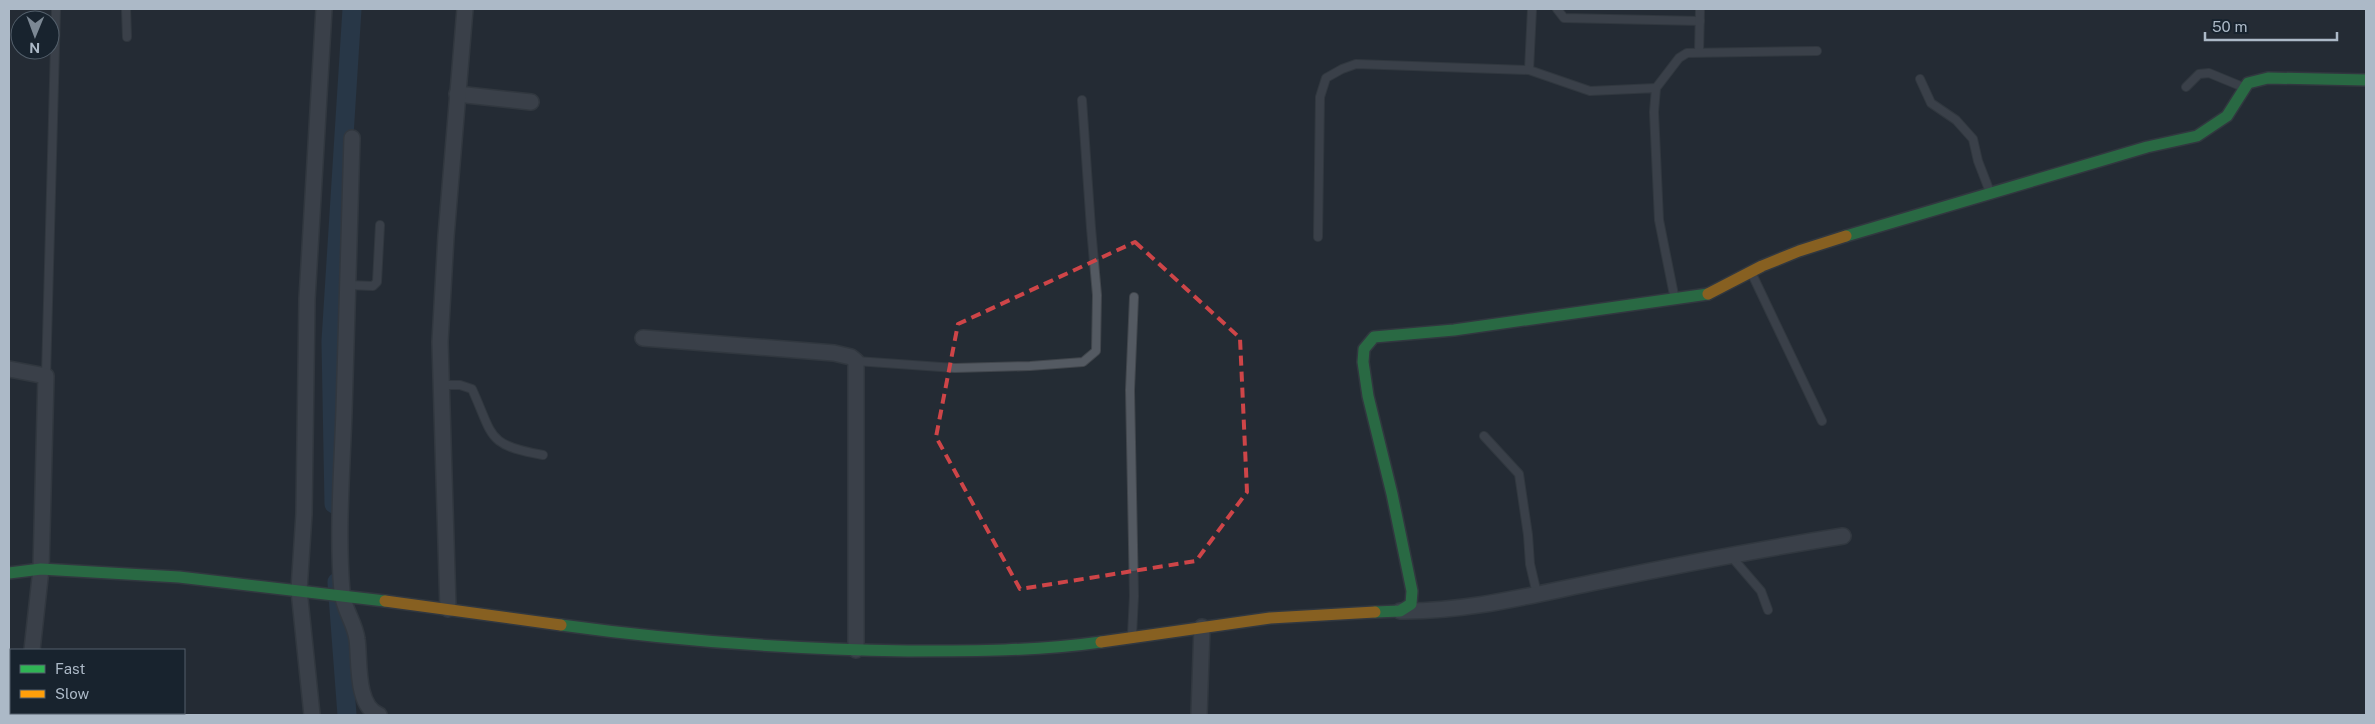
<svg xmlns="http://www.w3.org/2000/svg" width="2375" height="724" font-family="'Public Sans',sans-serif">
<rect width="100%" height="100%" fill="#242c34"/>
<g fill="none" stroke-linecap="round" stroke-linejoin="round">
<!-- canal -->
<g stroke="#2e455d" stroke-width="19">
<path d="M334 504 331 341 352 9"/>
<path d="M337 582 347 715"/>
</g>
<!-- lane casing -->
<g stroke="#41464c" stroke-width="10">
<g id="lane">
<path d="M126 9 127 37"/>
<path d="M1557 9 1564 18 1700 21"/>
<path d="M1699 52 1700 9"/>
<path d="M1529 70 1532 9"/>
<path d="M1920 79 1931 103 1956 120 1973 139 1978 161 1990 192"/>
<path d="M2186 87 2199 74 2209 73 2243 87"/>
<path d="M1656 88 1679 58 1687 53 1817 51"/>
<path d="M1318 237 1320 97 1326 78 1342 69 1356 64 1529 70 1590 91 1656 88 1654 112 1659 220 1675 300"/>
<path d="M1752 274 1822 421"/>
<path d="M348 285 373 286 377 282 380 225"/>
<path d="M856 361 955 368 1030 366 1083 362 1096 351 1097 295 1091 228 1082 100"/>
<path d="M46 376 56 9"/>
<path d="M441 385H460L472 389C494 437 486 445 543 455"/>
<path d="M1484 436 1519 474 1528 535 1530 564 1537 594"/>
<path d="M1730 555 1761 591 1768 610"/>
<path d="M1132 635 1134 596 1130 390 1134 297"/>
</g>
</g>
<!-- street casing -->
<g stroke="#41464c" stroke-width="18">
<g id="street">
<path d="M457 94 531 102"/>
<path d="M352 138C349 229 347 320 344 411 342 471 337 532 342 592 343 608 355 623 357 639 360 659 355 706 379 715"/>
<path d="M643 338 834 353 851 357 856 361V650"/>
<path d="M9 369 46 376 41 569 32 650"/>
<path d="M448 609 440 342 446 236 465 9"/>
<path d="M1400 611C1469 612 1535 594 1601 581 1682 564 1762 549 1843 536"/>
<path d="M27 715V713"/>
<path d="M312 715 299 590 304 514 307 299 324 9"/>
<path d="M1199 715 1202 627"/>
</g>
</g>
<!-- fast casing -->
<g stroke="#41464c" stroke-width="14">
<g id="fast">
<path d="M1846 236 2147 147 2197 136 2227 116 2248 83 2268 78 2366 80"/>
<path d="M9 573 41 569 179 577 385 601"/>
<path d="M1375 612 1400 611 1411 604 1412 591 1392 494 1368 396 1363 362 1364 349 1374 337 1454 330 1708 294"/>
<path d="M561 625C676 641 792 649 908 651 973 651 1038 651 1101 642"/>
</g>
</g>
<!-- slow casing -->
<g stroke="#41464c" stroke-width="14">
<g id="slow">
<path d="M1708 294 1762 266 1799 251 1846 236"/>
<path d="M385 601 561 625"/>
<path d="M1101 642 1270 618 1375 612"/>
</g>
</g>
<!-- lane -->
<use href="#lane" stroke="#545a62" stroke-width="8"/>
<!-- street -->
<use href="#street" stroke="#545a62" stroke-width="15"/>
<!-- fast -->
<use href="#fast" stroke="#30b455" stroke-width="11"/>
<!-- slow -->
<use href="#slow" stroke="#ff9f0a" stroke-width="11"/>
</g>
<!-- marked area -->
<path d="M0 0H2375V724H0ZM1135 242 1240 338 1247 492 1196 561 1020 589 936 437 958 324Z" fill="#242c34" fill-opacity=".55" fill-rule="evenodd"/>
<path fill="none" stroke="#ce4548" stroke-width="4" stroke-dasharray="10 6" stroke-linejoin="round" d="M1135 242 1240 338 1247 492 1196 561 1020 589 936 437 958 324Z"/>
<!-- border -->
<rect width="2375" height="724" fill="none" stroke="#acb9c7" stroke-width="20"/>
<!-- legend -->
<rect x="10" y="649" width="175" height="65" fill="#18232e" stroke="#535f6b"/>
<rect x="20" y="665" width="25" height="8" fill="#30b455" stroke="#535f6b"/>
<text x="55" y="674" font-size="15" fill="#acb9c7">Fast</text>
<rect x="20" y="690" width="25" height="8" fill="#ff9f0a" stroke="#535f6b"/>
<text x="55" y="699" font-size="15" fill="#acb9c7">Slow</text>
<!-- north arrow -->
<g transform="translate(35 35) rotate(181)"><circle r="24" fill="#18232e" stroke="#535f6b"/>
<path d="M0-4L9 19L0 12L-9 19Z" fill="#7c8894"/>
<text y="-8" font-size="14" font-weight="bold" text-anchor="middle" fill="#acb9c7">N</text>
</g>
<!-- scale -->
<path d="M2205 32v8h132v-8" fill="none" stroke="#acb9c7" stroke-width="2.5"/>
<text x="2212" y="32" font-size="15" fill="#acb9c7" stroke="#18232e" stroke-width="4" paint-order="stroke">50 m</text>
</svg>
